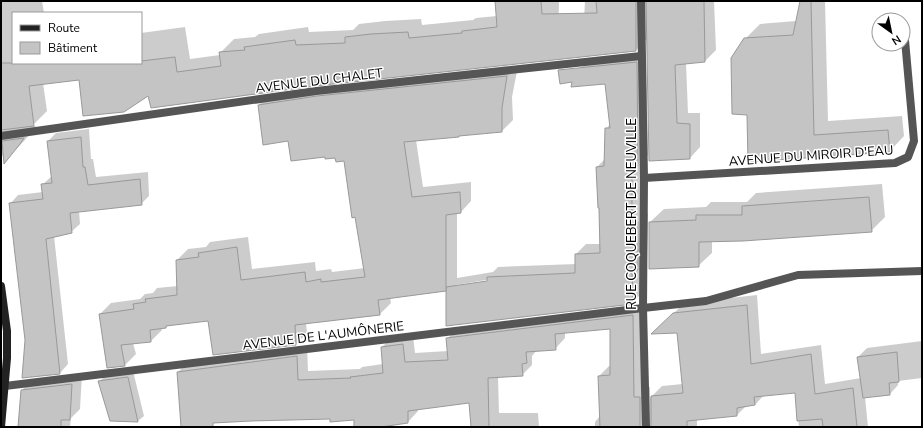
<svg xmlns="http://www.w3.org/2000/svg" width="923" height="428" font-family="'Nunito Sans',sans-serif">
<rect width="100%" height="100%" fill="#fff"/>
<!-- shadow -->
<g fill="#0003" fill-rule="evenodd">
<path d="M1 1H42L44 13H13V63H141V33L185 27 190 59 220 55V53L234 39 255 37 259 34 308 27 309 32 353 30 359 24 385 21 421 19 422 25 473 20 476 18 497 16 495 1H559L558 46 148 95 80 79 43 83 47 111 32 126H36L24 141 10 155 1 156Z"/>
<path d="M585 1H714L716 50 705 61 686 63 688 113H700V147L690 158 650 160 648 38 636 50 582 56Z"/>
<path d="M801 1H825L828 121 902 116 904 136 890 151 749 161 745 39 760 24 796 21Z"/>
<path d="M922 14V27L921 16Z"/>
<path d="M646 52 648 155 642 161V213H648L647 259 642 264V293L632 303 447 289 390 297 391 303 380 314 306 323 307 333 296 344 209 320 168 325 166 327 161 328 162 330 151 341 133 343 136 354 125 365 108 367 100 314 111 303 140 299 145 294 153 293 157 288 178 286 177 260 188 249 206 247 210 242 248 237 252 269 315 262 316 271 331 269 332 272 365 268 345 160 336 156H325L289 140 259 105 270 94 518 66 512 97 513 120 502 131 416 140 423 187 471 182V201L461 212 457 213V278L493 272 498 267 576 264V254L586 244H601L597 167 605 159 606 129 610 124 606 83 581 68 592 58ZM492 279V281L456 287V285Z"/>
<path d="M89 129 91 159H93L96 177 148 172 149 196 141 204 79 211 80 224 71 232 54 236 68 364 60 373 23 377 26 340 10 204 18 195 43 192 42 185 52 176 48 141 56 133Z"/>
<path d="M882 184 885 217 871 231 712 240V253L698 266 650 222 664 209 706 207 711 202H747L756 193Z"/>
<path d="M757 295 761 354 821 345 825 384 861 378 858 357 867 348 922 341V378L898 381V385L890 394 865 397 868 427H799L795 392 764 395 755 405 746 406 737 415 697 419V427H595V422L600 416 599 376 609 366H611V328L565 332V338L555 349 537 350 532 356V365L522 375 498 376 499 413H538L539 427H472L470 402 418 409V411L408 422 389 425 387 426 355 427V419L331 418 214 422 212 425 178 372 188 362 307 346 308 371 360 369 362 367 383 364 382 347 392 337 413 335 415 353 448 351V338L458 328 643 305 644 387H650V398L662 386 683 384 677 332 654 333 684 303Z"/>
<path d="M133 371 144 416 138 421 110 420 100 381 105 376Z"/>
<path d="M82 374 80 409 71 418 70 427H19L22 390 33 379Z"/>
</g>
<!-- building -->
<g fill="#c4c4c4" stroke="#999">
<path d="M495 1H541L542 14 597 13 596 1H636V51L315 86 151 108 148 96 124 112 83 116 79 80 29 86 34 126 1 130V63H141V61L175 57 177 72 221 66 219 52 245 50 244 47 295 40 296 45 345 43V37L371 34 408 32 409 38 462 33V31L497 27Z"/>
<path d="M646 1H704L705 62 675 65 677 123 690 124V159L649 161Z"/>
<path d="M800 1H811L814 135 888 130 890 152 748 162 747 115 732 114 731 58 744 38 793 35Z"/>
<path d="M637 62 638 166 632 170V223L638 222V270H632L633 304 446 326V287L487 281V277L575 273V254L600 253 599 208H598L596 167 604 166 605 128H610L605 84 571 87 572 82 560 84 558 70Z"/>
<path d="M507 76 502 108V132L459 136V137L404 142 412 197 460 192 461 213 446 215V291L378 300 380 315 295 325 296 345 213 355 208 321 166 326V328L150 330 151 342 121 345 125 366 107 368 99 314 134 309 133 304 146 302 145 299 177 295 176 260 199 257 198 253 237 247 241 280 305 272 306 282 321 279V282L365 277 355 217 352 218 344 161 336 162 335 158 325 159V157L291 161 288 141 263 145 258 105 317 96Z"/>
<path d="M81 137 83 167H85L88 185 140 179 142 205 70 213 72 233 46 239 60 374 22 378 25 340 9 203 43 199 41 184 52 183 47 141Z"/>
<path d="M24 138 20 144 4 164 2 141Z"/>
<path d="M869 197 872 232 743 241 699 242V267L649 269V222L696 220V215H742V206Z"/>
<path d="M747 305 751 364 811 354 815 394 853 388 857 427H823L822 419 797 421 795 393 754 397 755 405 737 408V416L687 421V427H651V396L683 393 677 333 651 334 673 313Z"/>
<path d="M633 315 634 397H640V427H600L598 376 610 375V329L555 334 556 350 526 352 527 363 522 364 523 376 488 378 489 427H471L469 403 408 411V423L381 427H354V420L330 422V419L251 421 213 423V427H181L177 372 297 356 298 380 351 378 350 377 383 373 381 347 403 344 405 362 448 360 446 338Z"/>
<path d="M897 352 899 382 889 383 890 395 863 398 857 357Z"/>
<path d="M128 377 138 422 110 421 98 381Z"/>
<path d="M72 384 70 420H61V427H18L21 390Z"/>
</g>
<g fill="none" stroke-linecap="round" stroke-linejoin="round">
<!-- lane -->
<g stroke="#555" stroke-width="8">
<path d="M1 136 316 91 641 56"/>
<path d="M644 178 895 163 908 157 914 141 905 40"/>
<path d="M5 386 643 308"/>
</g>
<!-- street -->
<g stroke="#555" stroke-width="8">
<path d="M641 1 644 178 643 308 646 427"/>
<path d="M643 308 706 301 798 275 922 271"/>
</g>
<!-- secondary -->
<path stroke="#222" stroke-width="8" d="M1 286 7 331V358L1 427"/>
</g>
<g text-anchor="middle" stroke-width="3" stroke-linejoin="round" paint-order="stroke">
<!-- street labels -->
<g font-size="13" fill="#000" stroke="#fff">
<text transform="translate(319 80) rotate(-7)" y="5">AVENUE DU CHALET</text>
<text transform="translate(811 155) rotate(-4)" y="5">AVENUE DU MIROIR D'EAU</text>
<text transform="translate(631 214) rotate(-90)" y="5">RUE COQUEBERT DE NEUVILLE</text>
<text transform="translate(323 335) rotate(-7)" y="5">AVENUE DE L'AUMÔNERIE</text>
</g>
</g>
<!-- border -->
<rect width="923" height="428" fill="none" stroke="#000000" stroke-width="4"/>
<!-- legend -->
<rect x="12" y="12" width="130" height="52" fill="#ffffff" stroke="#999999"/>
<rect x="20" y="25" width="20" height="6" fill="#222222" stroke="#999999"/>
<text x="48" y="32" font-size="12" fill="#000000">Route</text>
<rect x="20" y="42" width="20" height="12" fill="#c4c4c4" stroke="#999999"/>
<text x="48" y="52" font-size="12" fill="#000000">Bâtiment</text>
<!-- north arrow -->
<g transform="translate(891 32) rotate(147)"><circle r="19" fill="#ffffff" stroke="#999999"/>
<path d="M0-3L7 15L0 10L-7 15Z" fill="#000000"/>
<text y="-6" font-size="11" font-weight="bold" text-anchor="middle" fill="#000000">N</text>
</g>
</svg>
